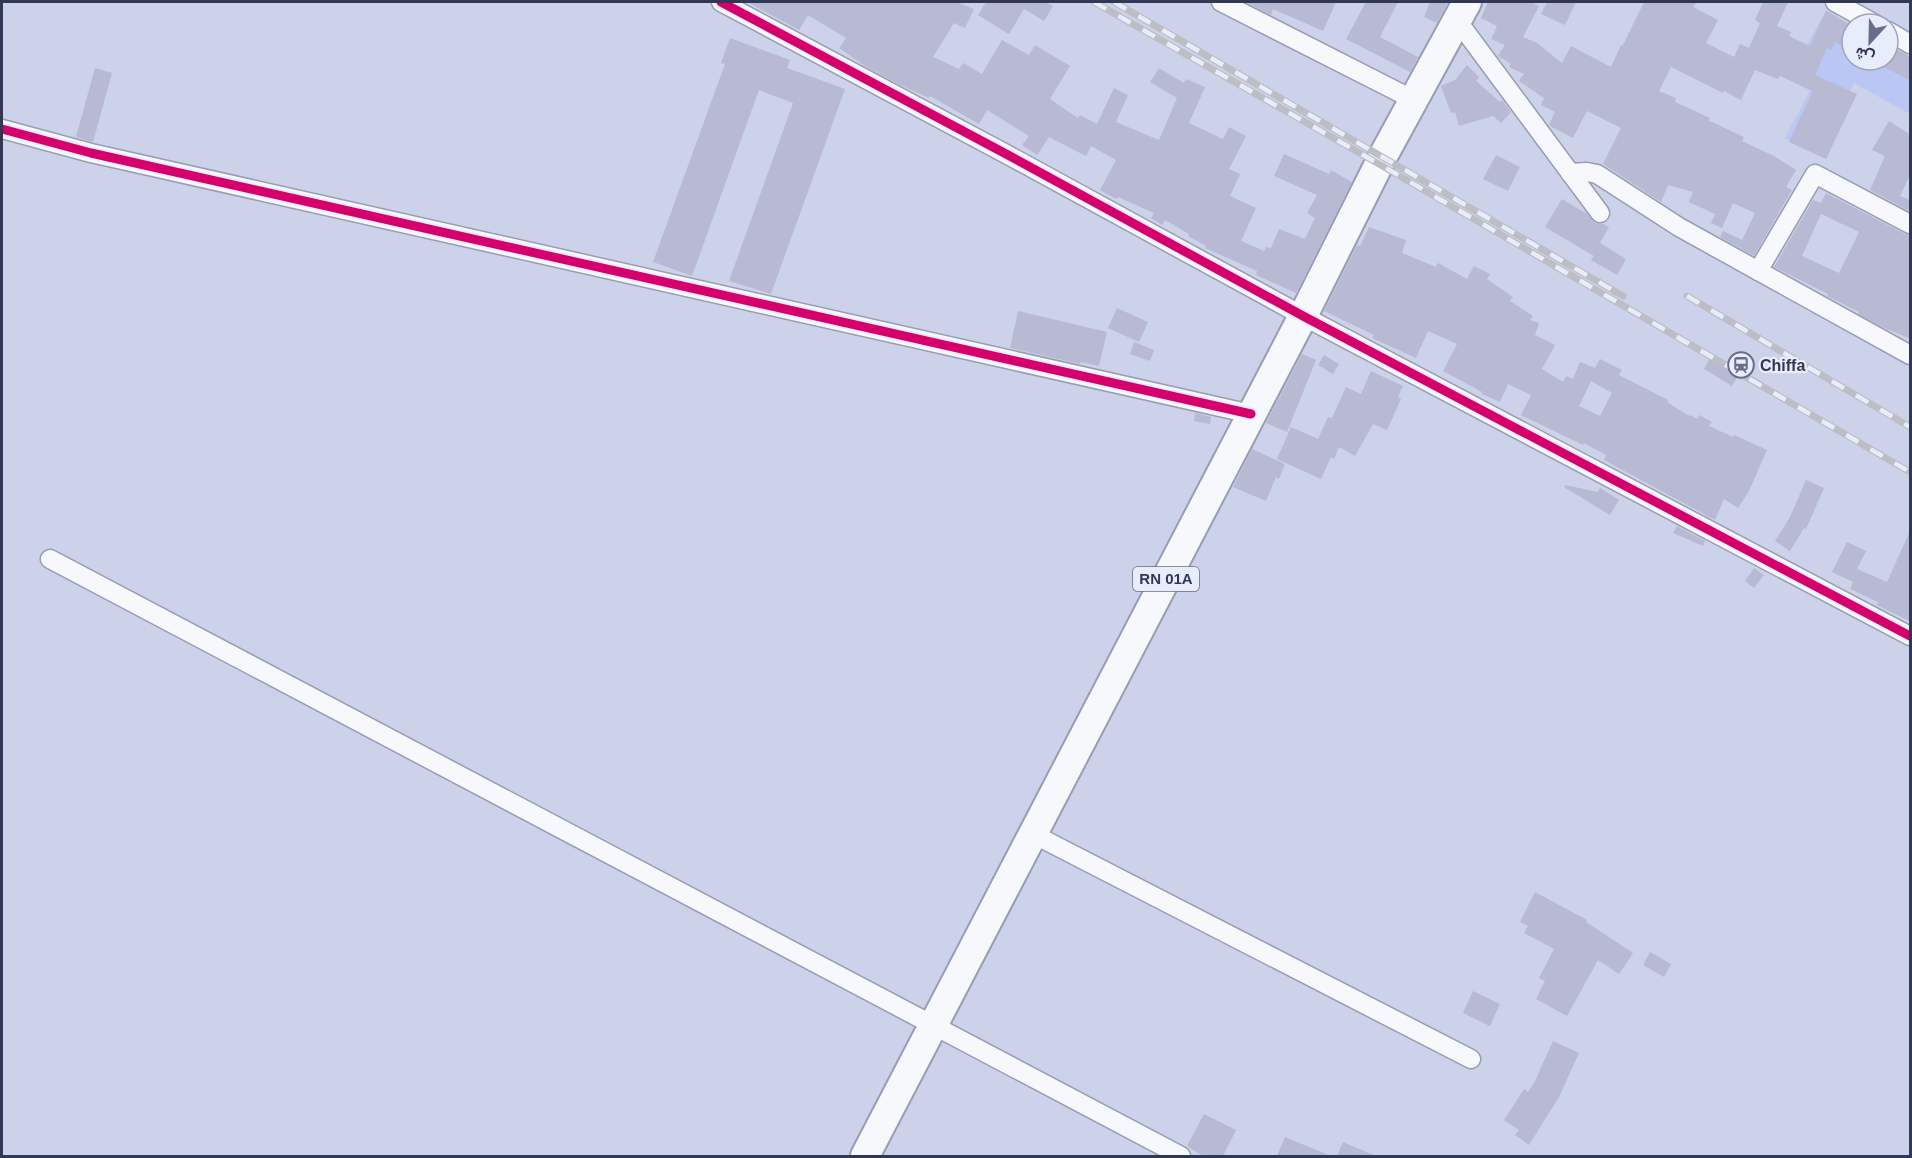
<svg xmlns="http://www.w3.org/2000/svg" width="1912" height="1158" font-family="Helvetica,Vazirmatn,sans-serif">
<rect width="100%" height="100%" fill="#ccd2e9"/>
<!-- built -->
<path fill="#bac6f3" d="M1825 13 1852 28V60L1910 59V114L1854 83 1815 154 1785 138 1810 91 1788 79Z"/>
<!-- building -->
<g fill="#b8b9d2" fill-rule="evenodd">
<path d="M747 2H957L974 9 965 28 954 23 933 57 959 69 963 63 982 74 1002 40 1029 55 1035 45 1070 66 1050 99 1078 118 1080 115 1097 124 1114 88 1128 95 1116 122 1159 140 1177 98 1150 82 1159 68 1184 83 1186 79 1205 87 1189 123 1223 139 1229 127 1246 136 1229 169 1240 174 1230 196 1256 208 1241 241 1264 251 1266 247 1271 248 1279 229 1305 239 1315 218 1307 213 1317 195 1274 176 1284 154 1329 174 1331 170 1352 182 1296 293 1256 275 1257 271 1205 248 1206 246 1188 236 1189 234 1165 220 1162 225 1151 218 1154 213 1118 197 1116 199 1100 190 1116 160 1091 146 1086 156 1049 137 1037 155 1022 145 1029 136 987 110 979 124 930 96 929 98 900 85 868 68 839 48 846 38 808 15 799 30Z"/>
<path d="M986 2H1046L1053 6 1044 21 1024 9 1009 34 978 15Z"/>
<path d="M1245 2H1336L1323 31 1273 9 1271 15Z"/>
<path d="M1366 2H1398L1380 37 1418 57 1410 72 1346 39Z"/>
<path d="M1430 2H1448L1437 23 1424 17Z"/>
<path d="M1488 2H1531L1539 6 1523 37 1537 43 1562 63 1571 46 1611 67 1621 45H1623L1644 2H1696L1693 7 1718 20 1706 43 1734 57 1740 44 1749 48 1760 23 1755 20 1763 2H1788L1777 26 1791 32 1789 36 1810 46 1826 10 1852 26V51L1835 42 1831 50 1827 48 1815 75 1857 94 1826 159 1789 142 1813 91 1780 76 1778 79 1755 70 1741 100 1724 91 1723 93 1671 67 1659 91 1676 98 1675 102 1710 118 1708 120 1744 137 1742 141 1774 156 1796 170 1786 187 1792 190 1754 256 1720 237 1723 231 1742 240 1755 213 1733 203 1722 228 1711 223 1715 214 1689 202 1693 192 1668 185 1661 202 1603 164 1621 128 1587 111 1573 138 1550 126 1549 125 1555 112 1541 105 1544 98 1519 81 1524 74 1509 67 1511 64 1498 56 1505 45 1491 39 1497 26 1481 18Z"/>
<path d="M1547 2H1576L1565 25 1541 14Z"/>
<path d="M730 38 790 60 787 68 845 89 771 294 729 281 793 103 759 90 692 276 653 262 725 64 721 63Z"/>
<path d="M1888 45 1911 57V81L1870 60H1888Z"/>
<path d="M1467 65 1479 77 1476 81 1500 102 1502 100 1511 112 1501 123 1493 116 1459 126 1455 112 1451 113 1441 86 1455 80Z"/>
<path d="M95 68 112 73 93 142 76 137Z"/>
<path d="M1889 121 1911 135V173L1900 196 1911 200V212L1870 190 1885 156 1872 150Z"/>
<path d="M1496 155 1520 167 1508 191 1483 179Z"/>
<path d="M1826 193 1905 234 1911 235V339L1882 327 1858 314 1859 312 1827 296 1828 294 1774 267 1813 200 1821 203ZM1821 214 1859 232 1839 273 1802 256Z"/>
<path d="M1562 199 1587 214 1595 223 1603 224 1609 227 1600 243 1626 259 1617 275 1591 260 1594 256 1545 227Z"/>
<path d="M1369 227 1406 240 1402 253 1436 267 1438 263 1467 279 1474 266 1490 274 1487 279 1513 297 1510 301 1533 316 1530 320 1539 323 1535 335 1555 345 1542 369 1563 382 1566 376 1573 379 1580 362 1595 368 1600 359 1622 370 1619 375 1668 400 1667 402 1689 416 1690 415 1698 419 1699 415 1712 422 1709 426 1733 437 1734 435 1767 450 1749 491 1738 508 1724 499 1715 520 1604 460 1606 455 1584 443 1583 445 1521 415 1531 395 1508 384 1500 402 1482 394V392L1443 371 1457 344 1428 331 1416 358 1372 338 1374 335 1324 311 1357 245 1360 246ZM1591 381 1612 393 1600 416 1579 406Z"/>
<path d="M1117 308 1148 322 1139 342 1108 328Z"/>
<path d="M1018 311 1107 332 1099 366 1081 362 1080 364 1010 348Z"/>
<path d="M1134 342 1154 350 1150 361 1130 354Z"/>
<path d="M1302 354 1316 360 1287 432 1266 423Z"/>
<path d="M1324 355 1339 364 1333 374 1318 365Z"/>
<path d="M1710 358 1738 375 1732 386 1704 369Z"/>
<path d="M1371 371 1403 386 1398 397 1401 399 1387 430 1373 424 1355 456 1339 447 1334 459 1331 457 1321 479 1277 459 1291 427 1318 439 1328 417 1332 418 1346 387 1361 394Z"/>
<path d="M1195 413 1211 417 1210 424 1194 421Z"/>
<path d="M1252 449 1285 464 1279 479 1276 477 1266 501 1233 487Z"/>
<path d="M1806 480 1824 488 1806 529 1804 528 1790 551 1775 541 1790 517Z"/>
<path d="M1565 485 1598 492 1600 488 1619 500 1610 515 1564 487Z"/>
<path d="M1677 526 1705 541 1703 546 1673 533Z"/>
<path d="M1911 529V622L1877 605 1878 602 1850 589 1853 582 1832 572 1847 542 1866 551 1857 569 1887 582Z"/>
<path d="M1754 568 1764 575 1754 588 1745 581Z"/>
<path d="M1535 892 1587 920 1586 922 1633 953 1619 974 1598 960 1567 1016 1536 999 1545 981 1539 978 1554 949 1524 933 1528 926 1520 922Z"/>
<path d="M1650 952 1671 964 1664 977 1643 965Z"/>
<path d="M1473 991 1500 1004 1490 1026 1463 1013Z"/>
<path d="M1553 1041 1579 1053 1559 1097 1529 1145 1515 1135 1519 1130 1504 1120 1524 1089 1528 1092 1535 1081Z"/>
<path d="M1204 1114 1236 1130 1223 1156H1203L1187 1146Z"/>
<path d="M1285 1137 1331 1156H1277Z"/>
<path d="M1343 1142 1376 1156H1337Z"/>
</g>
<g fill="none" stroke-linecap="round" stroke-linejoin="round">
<!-- street casing -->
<g stroke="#979db3" stroke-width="21">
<g id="street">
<path d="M721 2 1008 155 1303 316 1910 636"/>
<path d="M1221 2 1414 100"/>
<path d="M1835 2 1875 24"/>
<path d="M1457 20 1600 213"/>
<path d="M1888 31 1910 44"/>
<path d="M2 129 91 153 1251 414"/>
<path d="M1570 173 1587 172 1597 174 1679 227 1910 355"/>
<path d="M1758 271 1815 174 1910 224"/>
<path d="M50 559 1181 1156"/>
<path d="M1033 834 1471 1059"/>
</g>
</g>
<!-- primary casing -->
<g stroke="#979db3" stroke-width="32">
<path id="primary" d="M865 1156 1303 316 1383 156 1467 2"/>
</g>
<!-- street -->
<use href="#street" stroke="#f7f8fc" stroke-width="18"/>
<!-- primary -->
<use href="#primary" stroke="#f7f8fc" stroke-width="28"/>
<!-- rail casing -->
<g stroke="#bdbec5" stroke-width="7">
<g id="rail">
<path d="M1094 2 1379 164 1910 472"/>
<path d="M1114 2 1623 296"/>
<path d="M1687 296 1910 427"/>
</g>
</g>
<!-- rail -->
<use href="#rail" stroke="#e8edfb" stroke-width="4.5" stroke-dasharray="14" stroke-linecap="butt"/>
<!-- cycleway casing -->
<g stroke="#e8edfb" stroke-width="13">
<g id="cycleway">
<path d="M721 2 1008 155 1303 316 1910 636"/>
<path d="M2 129 91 153 1251 414"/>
</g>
</g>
<!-- cycleway -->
<use href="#cycleway" stroke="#d6006c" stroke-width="9"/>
</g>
<!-- icons -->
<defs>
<g id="station-ring" transform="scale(1.35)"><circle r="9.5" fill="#e8edfb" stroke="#676e89" stroke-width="1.5"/><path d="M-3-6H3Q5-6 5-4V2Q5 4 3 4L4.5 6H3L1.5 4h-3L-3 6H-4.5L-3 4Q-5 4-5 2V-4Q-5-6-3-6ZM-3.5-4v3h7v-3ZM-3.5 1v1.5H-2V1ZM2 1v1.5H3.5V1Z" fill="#676e89"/></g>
</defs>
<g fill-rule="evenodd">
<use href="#station-ring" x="1741" y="365"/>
</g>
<g text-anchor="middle" stroke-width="4.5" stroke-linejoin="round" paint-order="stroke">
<!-- shield labels -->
<rect fill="#e8edfb" stroke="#686e87" stroke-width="1.5" x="1133" y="567" width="66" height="24" rx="4.5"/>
<g font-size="15" font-weight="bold" fill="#313855">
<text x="1166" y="584">RN 01A</text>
</g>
<!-- poi labels -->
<g font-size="16" font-weight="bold" fill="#313855" stroke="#e8edfb" text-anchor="start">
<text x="1760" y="371">Chiffa</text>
</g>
</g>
<!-- border -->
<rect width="1912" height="1158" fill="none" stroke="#313855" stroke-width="6"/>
<!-- north arrow -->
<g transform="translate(1870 42) rotate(202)"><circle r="28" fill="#e8edfb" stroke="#9fa5b9" stroke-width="1.5"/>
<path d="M0-4.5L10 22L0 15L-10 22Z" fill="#676e89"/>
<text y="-9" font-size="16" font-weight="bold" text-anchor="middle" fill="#313855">ش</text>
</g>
</svg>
